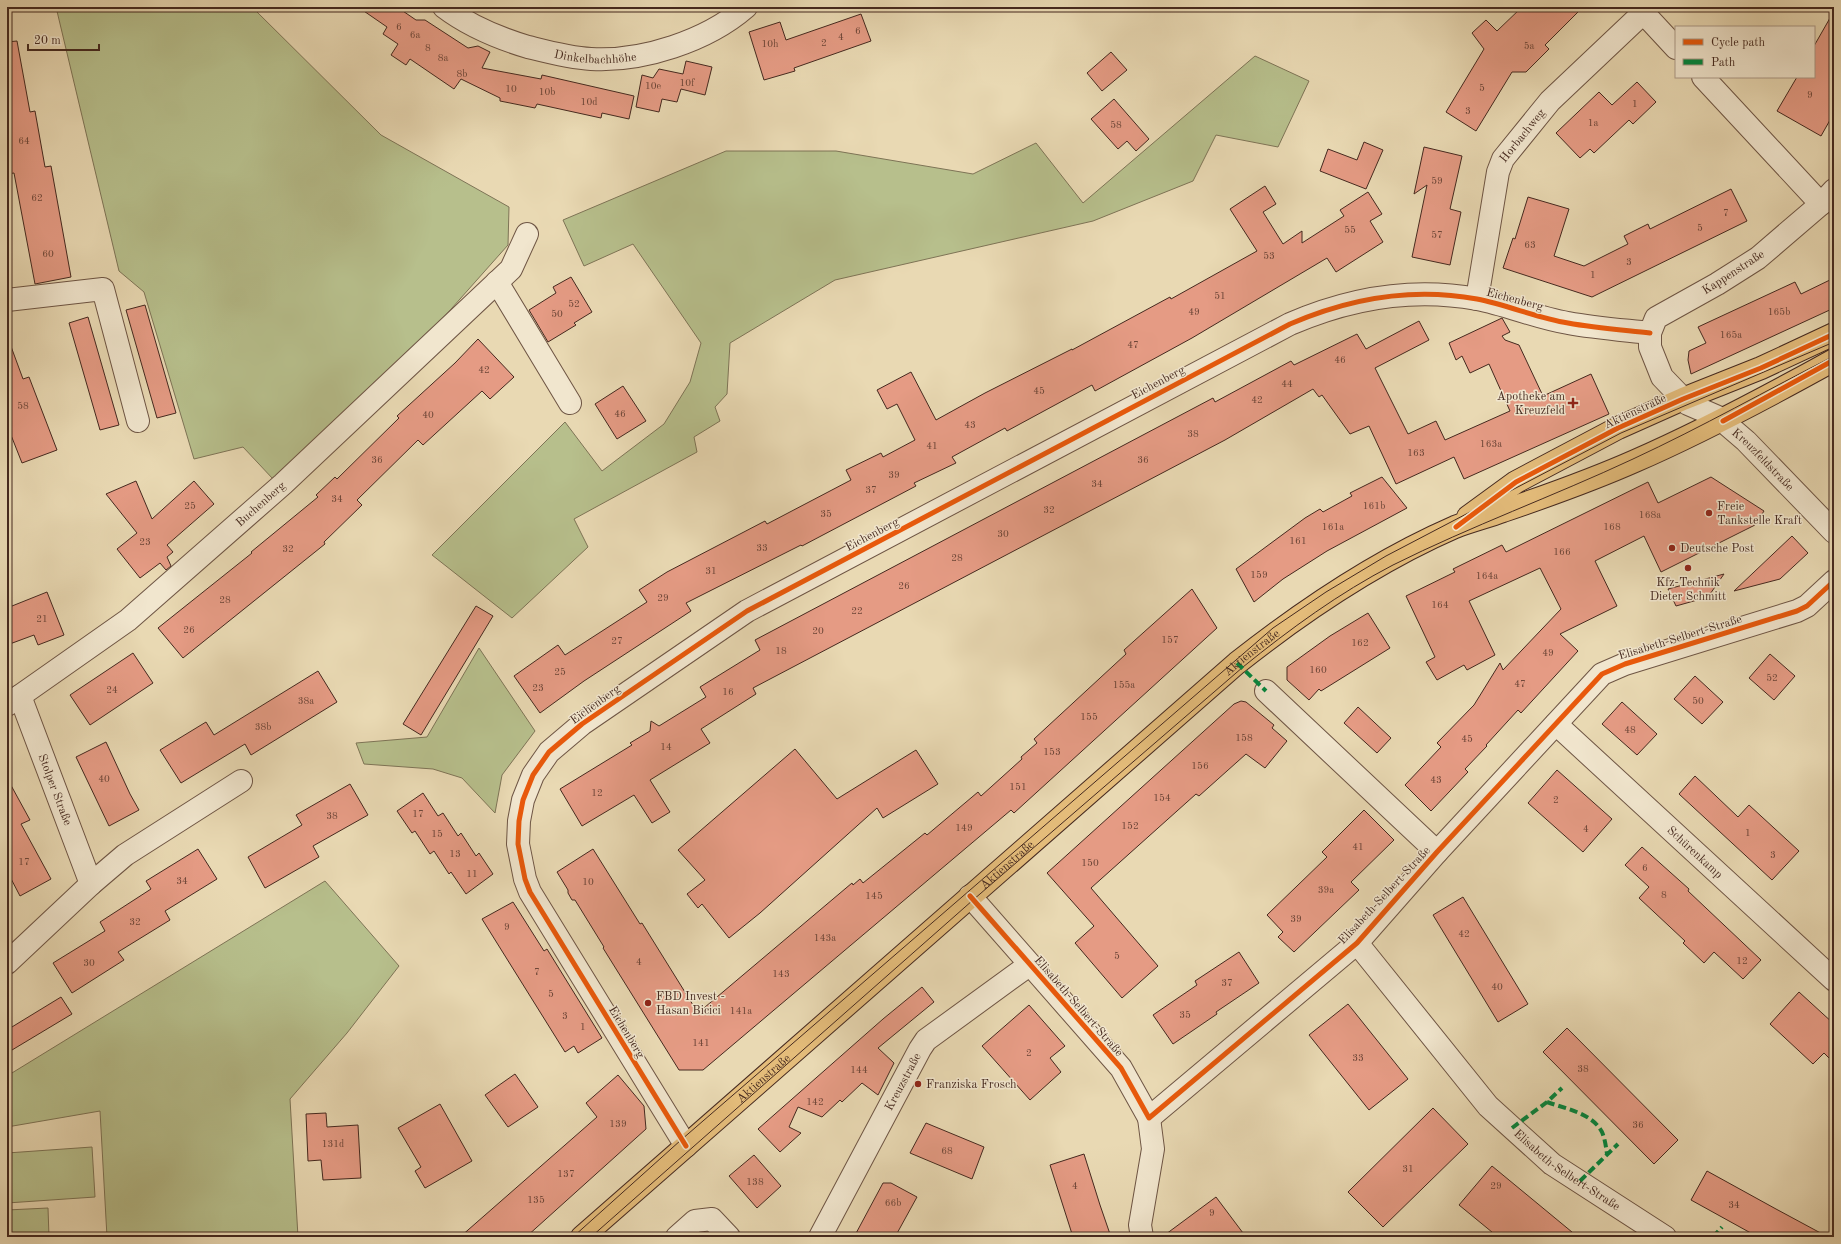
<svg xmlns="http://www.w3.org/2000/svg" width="1841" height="1244" font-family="'Old Standard TT',serif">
<rect width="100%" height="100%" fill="#e9d9b3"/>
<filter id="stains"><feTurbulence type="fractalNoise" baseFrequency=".005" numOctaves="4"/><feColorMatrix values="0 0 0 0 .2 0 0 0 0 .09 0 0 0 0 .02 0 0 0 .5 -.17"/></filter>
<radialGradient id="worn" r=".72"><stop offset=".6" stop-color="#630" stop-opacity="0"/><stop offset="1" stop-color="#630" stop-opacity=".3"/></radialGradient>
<!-- green -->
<g fill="#b7bf8c" stroke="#7e7456">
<path d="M56 7H252L381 135 509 207 508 245 436 326 273 479 243 447 194 459 144 292 119 271Z"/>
<path d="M1255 56 1309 81 1278 147 1216 135 1193 181 1093 221 835 280 730 343 727 394 715 407 720 421 694 437 697 452 574 519 588 547 512 618 432 555 565 422 602 471 664 424 690 382 701 343 633 244 584 266 563 220 726 151H836L973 174 1036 143 1083 203Z"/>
<path d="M479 648 535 731 502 775 495 813 462 778 433 769 364 764 356 743 427 737Z"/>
<path d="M325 881 399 966 347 1033 290 1099 298 1237H107L100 1111 7 1127V1076Z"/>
<path d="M92 1147 95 1197 7 1203V1153Z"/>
<path d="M48 1208 49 1237H7V1210Z"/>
</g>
<!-- building -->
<g fill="#e59b84" stroke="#45291f">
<path d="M358 7H397L416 20H425L468 48 478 46 490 52 482 68 541 79 542 75 634 96 629 119 602 113 601 118 537 104 535 108 500 101V98L461 79 454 89 410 59 406 65 391 55 398 44 383 34 387 27Z"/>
<path d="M1522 7H1583L1545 45 1549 49 1526 72H1512L1476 131 1446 112 1484 49 1472 33 1486 20 1497 31Z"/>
<path d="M1834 11V113L1821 136 1777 111 1797 77H1814V46Z"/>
<path d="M861 14 871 41 794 68 795 71 764 80 749 32 780 22 786 40Z"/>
<path d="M17 41 30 112 35 111 45 167 51 166 71 277 35 284 14 173 7 174V42Z"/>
<path d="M1111 52 1127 70 1102 91 1087 73Z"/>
<path d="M686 61 712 67 705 95 681 89 677 102 662 99 659 112 636 107 642 75 653 78 659 69 683 74Z"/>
<path d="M1637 82 1656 102 1633 124 1629 120 1594 153 1590 149 1580 158 1556 133 1599 92 1612 105Z"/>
<path d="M1114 99 1149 139 1136 151 1127 141 1118 149 1091 119Z"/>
<path d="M1364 142 1383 150 1366 189 1320 171 1328 149 1357 160Z"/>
<path d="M1424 147 1462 156 1450 209 1461 212 1450 265 1412 257 1427 185 1414 194Z"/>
<path d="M1265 186 1276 204 1263 212 1283 244 1302 231V243L1344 216 1340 210 1368 192 1382 214 1370 221 1383 242 1336 272 1327 258 1192 338 1095 391 1092 385 1007 431 1005 428 952 457 956 463 914 483 916 486 802 546 801 545 686 603 691 611 584 681 540 713 514 676 558 645 565 655 647 602 639 590 667 572 765 521 767 524 851 480 846 470 881 453 883 457 915 440 897 404 887 409 877 390 911 372 936 420 985 393 1072 349V350L1170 297 1171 299 1257 251 1230 209Z"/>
<path d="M1731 189 1747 221 1592 297 1503 268 1513 238 1515 239 1528 197 1569 209 1554 256 1584 266 1628 244 1624 236 1648 224 1650 229Z"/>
<path d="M571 277 592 312 574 323 576 325 548 342 529 310 556 293 553 287Z"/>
<path d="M1834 278V308L1691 374 1688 360 1689 351 1706 343 1698 327 1795 282 1801 294Z"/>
<path d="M145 305 176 413 157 418 126 310Z"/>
<path d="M88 317 119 425 100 430 69 323Z"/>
<path d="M1502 318 1510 332 1502 336 1505 340 1519 345 1543 396 1591 374 1609 414 1464 479 1454 457 1396 484 1369 426 1350 434 1322 395 1319 397 1313 389 1225 440 753 688 756 694 701 729 710 743 650 780 670 812 652 823 634 795 582 826 560 789 632 745 630 743 650 731 651 721 659 726 706 697 700 687 760 650 755 640 1213 398 1215 402 1291 361 1294 365 1357 334 1366 349 1419 321 1429 340 1375 368 1408 434 1436 421 1445 440 1510 411 1489 364 1470 373 1462 356 1456 360 1449 343Z"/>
<path d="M478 339 514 377 490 399 482 391 423 445 418 440 357 500 362 505 324 542 325 544 183 658 158 628 252 553 251 552 318 497 316 495 335 477 337 479 399 418 397 416 455 363Z"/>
<path d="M7 341H9L23 379 29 377 57 450 22 463 7 425Z"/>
<path d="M623 386 646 421 617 439 595 404Z"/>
<path d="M1382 477 1407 508 1327 551 1283 579 1254 602 1236 569 1305 518 1320 509 1323 512 1352 496 1350 493Z"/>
<path d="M1711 477 1764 511 1755 525 1661 572 1644 536 1595 561 1617 606 1560 634 1578 651 1521 713 1518 710 1486 745 1487 746 1465 769 1468 772 1431 811 1405 785 1441 747 1437 743 1474 705 1500 663 1503 670 1561 609 1540 568 1469 601 1495 655 1467 670 1464 665 1437 680 1426 662 1435 657 1406 596 1455 572 1453 569 1502 545 1506 552 1648 482 1658 503Z"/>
<path d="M136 481 152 519 194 481 214 504 167 545 173 552 167 557 171 566 166 570 160 563 140 578 117 549 137 533 106 494Z"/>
<path d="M1792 536 1808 553 1780 579 1734 591Z"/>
<path d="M1724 574 1708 597 1676 606 1668 589Z"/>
<path d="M1192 589 1217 628 1014 813 1011 810 703 1070H679L603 948 604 947 575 900H572L568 893V890L557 872 593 849 640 924 642 923 698 1013 852 883 853 885 860 879 863 883 925 833 927 835 978 792 981 796 1022 759 1021 757 1037 743 1034 739 1126 654 1124 650Z"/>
<path d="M47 592 64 635 38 645 34 635 7 645V608Z"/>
<path d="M476 606 493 616 421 735 403 724Z"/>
<path d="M1368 613 1390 648 1321 691 1319 689 1309 700 1287 680V667L1330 636Z"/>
<path d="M133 653 153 683 90 725 70 695Z"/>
<path d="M1770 654 1795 676 1774 700 1749 678Z"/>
<path d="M318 671 337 702 251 755 245 744 181 783 160 750 206 722 214 735Z"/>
<path d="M1695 676 1723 702 1702 724 1674 699Z"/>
<path d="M1241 701 1246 702 1274 725 1272 728 1287 741 1265 768 1246 754 1199 796 1196 794 1091 888 1158 966 1122 998 1075 943 1094 926 1047 873 1234 704Z"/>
<path d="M1622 702 1657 734 1637 755 1602 724Z"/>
<path d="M1358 707 1391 738 1377 753 1344 723Z"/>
<path d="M106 742 130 794 139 810 109 826 76 757Z"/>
<path d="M795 749 837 799 916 750 938 784 883 818 877 808 760 913 729 938 702 904 698 908 687 894 705 880 678 850Z"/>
<path d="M1557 770 1612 819 1583 852 1528 803Z"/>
<path d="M1695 776 1738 817 1749 805 1799 851 1772 880 1679 794Z"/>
<path d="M7 778 30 820 21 824 51 879 20 896 7 871Z"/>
<path d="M350 784 368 815 313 846 319 857 265 888 248 857 302 825 296 815Z"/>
<path d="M423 793 438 816 443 813 458 836 461 833 476 856 479 853 493 874 466 894 451 872 449 874 434 851 430 854 415 831 412 833 397 811Z"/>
<path d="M1364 810 1394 840 1351 882 1359 890 1294 952 1278 937 1283 932 1267 915 1327 857 1322 852Z"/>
<path d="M1642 847 1689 889 1688 891 1761 960 1743 979 1714 952 1704 963 1683 943 1685 941 1639 898 1649 887 1625 865Z"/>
<path d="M198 849 217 879 165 911 170 920 118 952 124 960 72 993 53 963 105 931 100 922 151 889 146 881Z"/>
<path d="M1463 897 1528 1004 1498 1022 1433 915Z"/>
<path d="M513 902 544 951 547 949 602 1038 578 1053 574 1046 565 1052 482 919Z"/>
<path d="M1239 952 1259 983 1216 1012 1217 1014 1173 1044 1153 1015 1197 985 1195 981Z"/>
<path d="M922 987 934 1002 878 1048 894 1063 878 1095 862 1083 842 1102 840 1100 822 1117 798 1107 789 1127 801 1133 780 1152 758 1129 883 1019Z"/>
<path d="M1799 992 1834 1024V1063L1824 1053 1813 1064 1770 1024Z"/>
<path d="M61 997 72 1014 7 1053V1030Z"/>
<path d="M1348 1004 1408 1079 1369 1110 1309 1035Z"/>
<path d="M1029 1005 1065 1046 1050 1058 1061 1072 1030 1100 982 1046Z"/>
<path d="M1567 1028 1678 1140 1654 1164 1543 1052Z"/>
<path d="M515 1074 538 1107 508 1127 485 1095Z"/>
<path d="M618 1075 644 1106 646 1129 526 1237H460L597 1117 586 1103Z"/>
<path d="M440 1104 472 1161 425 1188 415 1171 421 1167 398 1128Z"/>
<path d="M1433 1108 1468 1144 1383 1227 1348 1192Z"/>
<path d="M326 1113 327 1127 358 1125 361 1178 323 1180 321 1160 308 1161 306 1114Z"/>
<path d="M926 1123 984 1147 972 1179 910 1153Z"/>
<path d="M1084 1154 1100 1205 1111 1237H1073L1050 1165Z"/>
<path d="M754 1155 781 1186 757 1208 729 1176Z"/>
<path d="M1492 1166 1578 1237H1498L1459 1205Z"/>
<path d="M1707 1171 1776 1209 1828 1237H1758L1691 1200Z"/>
<path d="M883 1183H891L917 1197 895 1237H854Z"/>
<path d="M1216 1197 1246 1237H1162Z"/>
</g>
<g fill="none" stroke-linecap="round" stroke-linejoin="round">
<!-- minor casing -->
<g stroke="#6e5544" stroke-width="24">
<g id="minor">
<path id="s1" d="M444 7C469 26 498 38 528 47 548 52 570 58 591 59 642 62 707 41 746 7"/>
<path d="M1638 7 1676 48"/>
<path d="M1703 77 1821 204"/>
<path id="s2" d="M1834 190 1821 204 1758 258 1717 284 1656 318 1650 333V347L1662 377 1688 404 1718 417 1746 441 1834 532"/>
<path d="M497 282 570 403"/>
<path id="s3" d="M1477 299 1498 172 1503 159 1550 101 1643 13"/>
<path d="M7 300 103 289 138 421"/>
<path d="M1266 691 1437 852"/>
<path id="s4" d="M20 696 91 884"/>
<path id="s5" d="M7 705 128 620 283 484 511 269 527 234"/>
<path id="s6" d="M1556 724 1834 980"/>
<path d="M970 896 1121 1068 1149 1118 1357 943 1437 852 1602 674 1625 664 1797 611 1807 606 1834 581"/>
<path id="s7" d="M1357 943 1488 1106 1552 1164 1665 1237"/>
<path d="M7 963 91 884 125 855 241 781"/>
<path d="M686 1146 530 892 525 879 518 844 519 821 523 800 533 775 549 752 582 724 747 611 1290 324C1350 298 1412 287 1477 299 1508 305 1537 318 1568 323 1595 328 1623 330 1650 333"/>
<path d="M677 1237 695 1221 712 1219 729 1237"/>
<path id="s8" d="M820 1237 920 1049 926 1040 1029 965"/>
<path d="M1142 1237 1140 1225 1153 1149 1149 1118"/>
</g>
</g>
<!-- major casing -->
<g stroke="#45291f" stroke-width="24">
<g id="major">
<path d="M1468 517 1516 482 1618 428 1683 399 1761 368 1834 334"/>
<path id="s9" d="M582 1237 1237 663C1304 610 1377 561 1455 527 1470 521 1487 517 1503 511 1547 496 1592 480 1635 461 1704 431 1769 396 1834 360"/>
</g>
</g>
<!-- minor -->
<use href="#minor" stroke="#f1e6ce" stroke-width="22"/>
<!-- major -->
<use href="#major" stroke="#e4bc7a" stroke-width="22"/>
<!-- tram -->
<g stroke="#45291f" stroke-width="1">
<path d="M573 1237 681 1140 1273 628 1326 592 1386 556 1621 433 1834 342"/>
<path d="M591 1237 973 900 1243 667C1290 629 1339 593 1393 565 1471 526 1554 496 1633 459 1702 427 1767 390 1834 356"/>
</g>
<!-- quiet -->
<g stroke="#00873e" stroke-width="4" stroke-dasharray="8 4" stroke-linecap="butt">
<path d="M1237 663 1266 691"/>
<path d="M1547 1102C1566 1109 1592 1113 1602 1132 1605 1139 1606 1147 1607 1154"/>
<path d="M1512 1128 1547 1102 1562 1088"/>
<path d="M1580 1181 1618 1144"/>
<path d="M1713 1237 1722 1227"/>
</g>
<!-- cycleway casing -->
<g stroke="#f1e6ce" stroke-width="8">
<g id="cycleway">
<path d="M1723 421 1834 360"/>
<path d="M1456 527 1516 482 1618 428 1683 399 1761 368 1834 334"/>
<path d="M970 896 1121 1068 1149 1118 1357 943 1437 852 1602 674 1625 664 1797 611 1807 606 1834 581"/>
<path d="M686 1146 530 892 525 879 518 844 519 821 523 800 533 775 549 752 582 724 747 611 1290 324C1350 298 1412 287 1477 299 1508 305 1537 318 1568 323 1595 328 1623 330 1650 333"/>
</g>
</g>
<!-- cycleway -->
<use href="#cycleway" stroke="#e8590c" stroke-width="5"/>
</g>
<!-- markers -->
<g fill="#8f2418" stroke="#f1e6ce" stroke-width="1.5">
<path d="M1571 397h4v4h4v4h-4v4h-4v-4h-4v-4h4z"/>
<circle cx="1709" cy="513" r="4"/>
<circle cx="1672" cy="548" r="4"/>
<circle cx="1688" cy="568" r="4"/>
<circle cx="648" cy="1003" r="4"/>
<circle cx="918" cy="1084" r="4"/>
</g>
<g text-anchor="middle" stroke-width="3" stroke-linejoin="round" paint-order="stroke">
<!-- number labels -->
<g font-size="10" fill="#6d4638">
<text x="399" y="30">6</text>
<text x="858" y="34">6</text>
<text x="415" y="38">6a</text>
<text x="841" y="40">4</text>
<text x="824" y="46">2</text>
<text x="770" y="47">10h</text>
<text x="1529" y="49">5a</text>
<text x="428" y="51">8</text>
<text x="443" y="61">8a</text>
<text x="462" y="77">8b</text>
<text x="687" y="86">10f</text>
<text x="653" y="89">10e</text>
<text x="1482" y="91">5</text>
<text x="511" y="92">10</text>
<text x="547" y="95">10b</text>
<text x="1810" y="98">9</text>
<text x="589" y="105">10d</text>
<text x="1635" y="107">1</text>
<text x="1468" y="114">3</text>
<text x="1593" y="126">1a</text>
<text x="1116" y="128">58</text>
<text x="24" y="144">64</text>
<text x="1437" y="184">59</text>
<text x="37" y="201">62</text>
<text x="1726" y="216">7</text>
<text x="1700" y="231">5</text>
<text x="1350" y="233">55</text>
<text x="1437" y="238">57</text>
<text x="1530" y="248">63</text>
<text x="48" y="257">60</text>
<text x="1269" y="259">53</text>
<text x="1629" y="265">3</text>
<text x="1593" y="278">1</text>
<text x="1220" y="299">51</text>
<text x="574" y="307">52</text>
<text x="1194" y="315">49</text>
<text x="1779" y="315">165b</text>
<text x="557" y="317">50</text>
<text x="1731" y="338">165a</text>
<text x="1133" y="348">47</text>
<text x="1340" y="363">46</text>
<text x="484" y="373">42</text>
<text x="1287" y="387">44</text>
<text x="1039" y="394">45</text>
<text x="1257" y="403">42</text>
<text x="23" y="409">58</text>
<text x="620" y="417">46</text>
<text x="428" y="418">40</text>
<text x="970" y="428">43</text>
<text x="1193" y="437">38</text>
<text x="1491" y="447">163a</text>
<text x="932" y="449">41</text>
<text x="1416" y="456">163</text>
<text x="377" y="463">36</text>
<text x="1143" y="463">36</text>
<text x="894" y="478">39</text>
<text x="1097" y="487">34</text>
<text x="871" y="493">37</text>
<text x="337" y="502">34</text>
<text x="190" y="509">25</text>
<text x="1374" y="509">161b</text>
<text x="1049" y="513">32</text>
<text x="826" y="517">35</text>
<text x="1650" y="518">168a</text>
<text x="1333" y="530">161a</text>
<text x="1612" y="530">168</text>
<text x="1003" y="537">30</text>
<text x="1298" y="544">161</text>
<text x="145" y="545">23</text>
<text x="762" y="551">33</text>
<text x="288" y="552">32</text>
<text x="1562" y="555">166</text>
<text x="957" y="561">28</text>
<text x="711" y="574">31</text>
<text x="1259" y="578">159</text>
<text x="1487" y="579">164a</text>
<text x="904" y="589">26</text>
<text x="663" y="601">29</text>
<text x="225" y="603">28</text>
<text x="1440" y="608">164</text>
<text x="857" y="614">22</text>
<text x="42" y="622">21</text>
<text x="189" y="633">26</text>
<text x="818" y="634">20</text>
<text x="1170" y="643">157</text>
<text x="617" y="644">27</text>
<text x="1360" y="646">162</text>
<text x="781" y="654">18</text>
<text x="1548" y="656">49</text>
<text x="1318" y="673">160</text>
<text x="560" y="675">25</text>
<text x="1772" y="681">52</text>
<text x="1520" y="687">47</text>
<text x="1124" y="688">155a</text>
<text x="538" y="691">23</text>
<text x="112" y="693">24</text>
<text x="728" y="695">16</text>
<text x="306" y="704">38a</text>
<text x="1698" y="704">50</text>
<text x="1089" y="720">155</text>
<text x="263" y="730">38b</text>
<text x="1630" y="733">48</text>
<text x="1244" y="741">158</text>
<text x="1467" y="742">45</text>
<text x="666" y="750">14</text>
<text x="1052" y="755">153</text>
<text x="1200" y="769">156</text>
<text x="104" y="782">40</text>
<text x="1436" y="783">43</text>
<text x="1018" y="790">151</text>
<text x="597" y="796">12</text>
<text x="1162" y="801">154</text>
<text x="1556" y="803">2</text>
<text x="418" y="817">17</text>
<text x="332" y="819">38</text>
<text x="1130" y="829">152</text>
<text x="964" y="831">149</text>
<text x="1586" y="832">4</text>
<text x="1748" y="836">1</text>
<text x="437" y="837">15</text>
<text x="1358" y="850">41</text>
<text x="455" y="857">13</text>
<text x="1773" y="858">3</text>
<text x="24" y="865">17</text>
<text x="1090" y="866">150</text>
<text x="1645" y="871">6</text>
<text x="472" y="877">11</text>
<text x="182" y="884">34</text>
<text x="588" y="885">10</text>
<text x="1326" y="893">39a</text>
<text x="1664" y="898">8</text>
<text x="874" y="899">145</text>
<text x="1296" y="922">39</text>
<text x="135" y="925">32</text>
<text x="507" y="930">9</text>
<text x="1464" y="937">42</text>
<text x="825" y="941">143a</text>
<text x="1117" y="959">5</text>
<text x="1742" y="964">12</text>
<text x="639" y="965">4</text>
<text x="89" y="966">30</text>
<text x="537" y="975">7</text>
<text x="781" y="977">143</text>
<text x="1227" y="986">37</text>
<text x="1497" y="990">40</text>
<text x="551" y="997">5</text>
<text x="741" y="1014">141a</text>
<text x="1185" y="1018">35</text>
<text x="565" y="1019">3</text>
<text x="583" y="1030">1</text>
<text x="701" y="1046">141</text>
<text x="1029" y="1056">2</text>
<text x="1358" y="1061">33</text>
<text x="1583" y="1072">38</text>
<text x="859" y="1073">144</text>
<text x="815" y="1105">142</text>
<text x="618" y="1127">139</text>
<text x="1638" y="1128">36</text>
<text x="333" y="1147">131d</text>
<text x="947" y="1154">68</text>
<text x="1408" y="1172">31</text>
<text x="566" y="1177">137</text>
<text x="755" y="1185">138</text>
<text x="1075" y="1189">4</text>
<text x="1496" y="1189">29</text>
<text x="536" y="1203">135</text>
<text x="893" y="1206">66b</text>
<text x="1734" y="1208">34</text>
<text x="1212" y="1216">9</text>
</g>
<!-- street labels -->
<g font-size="12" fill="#45291f" stroke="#f1e6ce">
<text dy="4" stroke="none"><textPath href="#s1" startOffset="162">Dinkelbachhöhe</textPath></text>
<text dy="4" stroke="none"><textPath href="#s3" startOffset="173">Horbachweg</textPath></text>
<text transform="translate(1733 272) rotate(-33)" y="4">Kappenstraße</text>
<text transform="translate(1515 299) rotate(15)" y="4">Eichenberg</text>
<text transform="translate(1158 382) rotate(-28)" y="4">Eichenberg</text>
<text transform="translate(1635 411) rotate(-25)" y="4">Aktienstraße</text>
<text dy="4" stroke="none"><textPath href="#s2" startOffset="415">Kreuzfeldstraße</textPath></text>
<text dy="4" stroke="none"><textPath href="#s5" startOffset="324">Buchenberg</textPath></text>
<text transform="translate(872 534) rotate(-28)" y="4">Eichenberg</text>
<text transform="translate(1680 637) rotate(-17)" y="4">Elisabeth-Selbert-Straße</text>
<text dy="4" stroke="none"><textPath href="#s9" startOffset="889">Aktienstraße</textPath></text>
<text transform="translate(595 704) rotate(-36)" y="4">Eichenberg</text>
<text dy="4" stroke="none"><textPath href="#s4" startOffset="100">Stolper Straße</textPath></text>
<text dy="4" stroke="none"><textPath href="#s6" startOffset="189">Schürenkamp</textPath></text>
<text dy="4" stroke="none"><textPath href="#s9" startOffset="565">Aktienstraße</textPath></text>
<text transform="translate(1384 895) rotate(-47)" y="4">Elisabeth-Selbert-Straße</text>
<text transform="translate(1079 1006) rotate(49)" y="4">Elisabeth-Selbert-Straße</text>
<text transform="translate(627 1032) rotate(59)" y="4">Eichenberg</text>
<text dy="4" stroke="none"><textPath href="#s9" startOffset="241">Aktienstraße</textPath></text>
<text dy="4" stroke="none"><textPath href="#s8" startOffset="176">Kreuzstraße</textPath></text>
<text dy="4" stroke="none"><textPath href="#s7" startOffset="311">Elisabeth-Selbert-Straße</textPath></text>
</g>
<!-- poi labels -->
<g font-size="12" fill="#45291f" stroke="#f1e6ce" text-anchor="start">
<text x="1565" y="400" text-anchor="end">Apotheke am<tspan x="1565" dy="14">Kreuzfeld</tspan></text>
<text x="1717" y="510">Freie<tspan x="1717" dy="14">Tankstelle Kraft</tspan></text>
<text x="1680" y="552">Deutsche Post</text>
<text x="1688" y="586" text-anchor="middle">Kfz-Technik<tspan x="1688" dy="14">Dieter Schmitt</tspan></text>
<text x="656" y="1000">FBD Invest -<tspan x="656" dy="14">Hasan Bicici</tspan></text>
<text x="926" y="1088">Franziska Frosch</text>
</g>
</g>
<!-- margin -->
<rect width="1841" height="1244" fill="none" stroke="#e9d9b3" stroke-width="24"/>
<rect x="8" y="8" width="1825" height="1228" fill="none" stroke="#45291f" stroke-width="2"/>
<rect x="12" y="12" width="1817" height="1220" fill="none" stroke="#45291f"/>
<!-- legend -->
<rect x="1675" y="26" width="140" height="52" fill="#f1e6ce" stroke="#ac9a88"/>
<rect x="1683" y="39" width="20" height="6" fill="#e8590c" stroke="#ac9a88"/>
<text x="1711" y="46" font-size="12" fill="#45291f">Cycle path</text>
<rect x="1683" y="59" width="20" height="6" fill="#00873e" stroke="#ac9a88"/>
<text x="1711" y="66" font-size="12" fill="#45291f">Path</text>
<!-- scale -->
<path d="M28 44v6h71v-6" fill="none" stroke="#45291f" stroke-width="2"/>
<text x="34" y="44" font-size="12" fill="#45291f" stroke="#f1e6ce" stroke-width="3" paint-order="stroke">20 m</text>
<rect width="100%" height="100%" filter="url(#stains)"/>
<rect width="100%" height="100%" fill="url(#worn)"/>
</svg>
